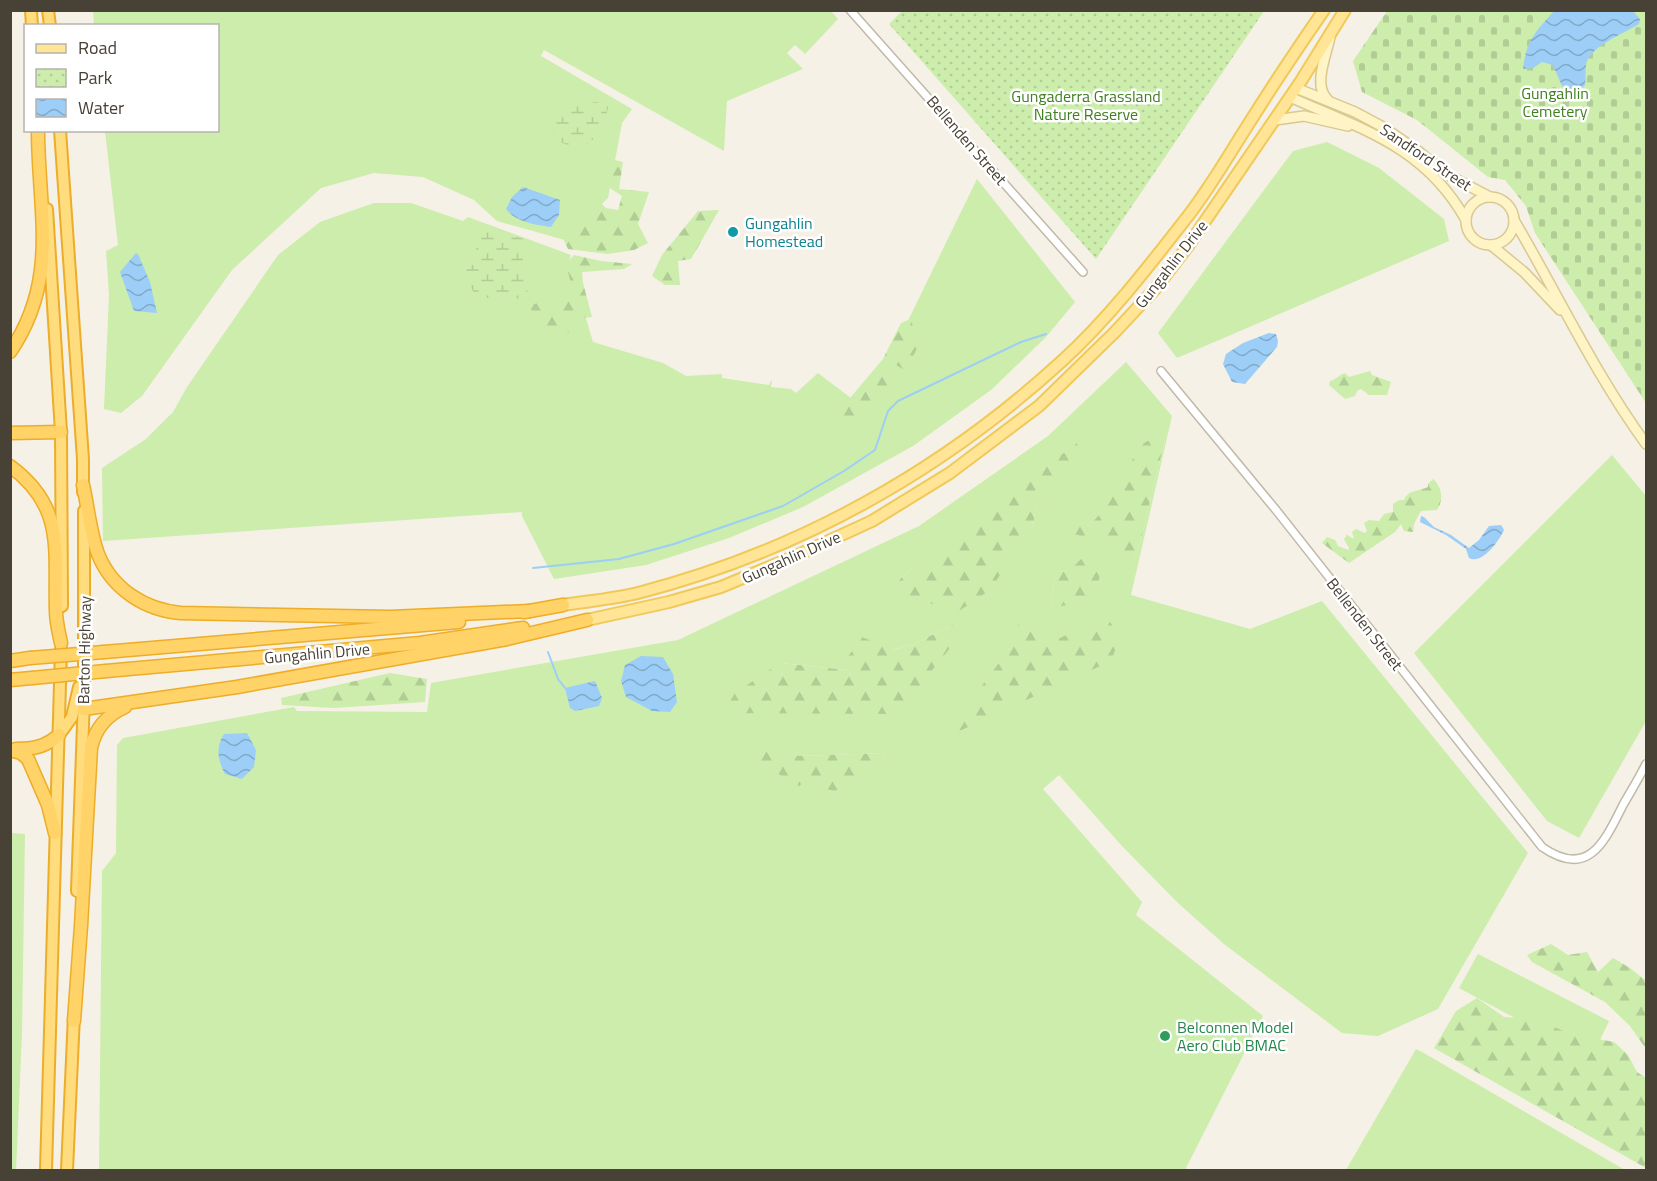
<svg xmlns="http://www.w3.org/2000/svg" width="1657" height="1181" font-family="'Titillium Web',sans-serif">
<defs>
<pattern id="forest-firs" width="22" height="20" patternUnits="userSpaceOnUse" patternTransform="scale(1.5)"><rect width="22" height="20" fill="#ccedab"/><path d="M5 1l3.5 6h-7zM16 11l3.5 6h-7z" fill="#b1cc94"/></pattern>
<pattern id="wetland-marsh" width="20" height="14" patternUnits="userSpaceOnUse" patternTransform="scale(1.5)"><rect width="20" height="14" fill="#ccedab"/><path d="M1 5h8M5 5V1M11 12h8M15 12V8" fill="none" stroke="#b1cc94"/></pattern>
<pattern id="cemetery-stones" width="16" height="16" patternUnits="userSpaceOnUse" patternTransform="scale(1.5)"><rect width="16" height="16" fill="#ccedab"/><path d="M2 7V4a2 2 0 0 1 4 0v3zM10 15v-3a2 2 0 0 1 4 0v3z" fill="#b1cc94"/></pattern>
<pattern id="park-dots" width="8" height="8" patternUnits="userSpaceOnUse" patternTransform="scale(1.5)"><rect width="8" height="8" fill="#ccedab"/><path d="M2 2h.1M6 6h.1" fill="none" stroke="#b1cc94" stroke-width="1.8" stroke-linecap="round"/></pattern>
<pattern id="water-waves" width="16" height="10" patternUnits="userSpaceOnUse" patternTransform="scale(1.5)"><rect width="16" height="10" fill="#9ccef7"/><path d="M0 5q4-4 8 0t8 0" fill="none" stroke="#81a9c9"/></pattern>
</defs>
<rect width="100%" height="100%" fill="#f5f1e6"/>
<!-- green -->
<g fill="#ccedab" fill-rule="evenodd">
<path d="M830 10 838 19 805 54 795 45 787 53 803 69 727 101 724 151 544 50 541 56 632 109 622 123 608 198 565 240 497 221 474 200 423 177 374 173 321 188 232 270 142 396 121 413 104 409 109 295 106 251 118 245 105 131 218 130V26L94 25 93 11Z"/>
<path d="M1327 142 1379 168 1444 219 1449 241 1177 358 1158 333 1293 151Z"/>
<path d="M977 179 1075 302 1046 337 991 390 913 446 803 507 729 538 646 565 554 579 522 516V512L103 541 102 468 146 439 173 412 187 387 278 255 320 222 374 203H411L463 221 468 217 571 255 569 261 593 342 663 363 686 376 722 374V378L769 385 772 379 771 387 791 389 796 393 818 373 856 402 884 370Z"/>
<path d="M1126 362 1172 416 1131 595 1250 629 1322 601 1528 853 1438 1009 1378 1036 1342 1033 1224 944 1178 903 1121 845 1059 775 1043 789 1142 902 1136 915 1263 1016 1185 1170H99L102 871 116 853 117 745 123 738 294 707 297 711 427 712 431 683 678 640 919 526 1048 436ZM1167 431 1140 543 1135 556 1080 522 1089 526 1099 515ZM1078 462 1036 507 1033 526 891 587 915 566H932ZM1069 571 1051 607 1055 572ZM1106 617 943 739 1010 648 1058 640ZM956 623 897 714 780 663 848 670 892 650 914 644ZM763 751 800 756 885 753 884 763 813 775Z"/>
<path d="M1612 455 1646 496V721L1579 838 1547 821 1414 653Z"/>
<path d="M11 833 25 834 22 1033 16 1170H10Z"/>
<path d="M1478 954 1609 1021 1591 1059 1459 988Z"/>
<path d="M1416 1049 1422 1052 1625 1170H1346Z"/>
</g>
<!-- forest -->
<g fill="url(#forest-firs)">
<path d="M607 158 623 162 619 189 649 192 638 224 648 243 634 250 608 254 568 249 560 232 598 201 606 208 618 210 622 196 604 184Z"/>
<path d="M719 210 691 259 678 261 680 285H665L652 276 662 255 698 211Z"/>
<path d="M574 255 601 261 632 264 624 269 582 272 583 283 592 317 582 318 577 307 576 325 559 342 542 339 530 306 551 297 575 299 566 264Z"/>
<path d="M911 319 918 346 906 371 896 365 890 371 889 391 852 427 839 411 883 359 901 323Z"/>
<path d="M1370 371 1372 375 1391 382 1387 395H1369L1361 389 1357 391 1355 396 1345 399 1329 385 1330 381C1336 380 1338 375 1345 373L1349 377Z"/>
<path d="M1167 431 1140 543 1135 556 1075 534 1080 522 1089 526 1099 515 1100 506 1144 443Z"/>
<path d="M1077 443 1079 462 1036 507 1033 526 990 590 956 613 890 588 915 566H932L944 542Z"/>
<path d="M1433 479C1442 487 1444 500 1437 510L1421 511 1414 524 1413 532 1404 531 1401 524 1395 532 1349 563 1322 543 1327 537 1335 540 1338 546 1348 550 1349 548 1344 539 1347 535 1354 539 1352 532 1356 529 1365 533 1367 531 1364 523 1369 520 1379 521 1384 514 1393 512V504L1399 500H1404C1409 489 1418 492 1428 487V484Z"/>
<path d="M1081 559 1100 574 1095 602 1051 607 1055 572 1069 571Z"/>
<path d="M1024 609 1058 639 1106 616 1120 637 1111 661 942 739 1010 648Z"/>
<path d="M956 623 958 638 897 714 723 713 735 693 780 663 847 670V658L862 637 893 650 914 644Z"/>
<path d="M390 673 427 679 425 702 334 708 282 705 281 698Z"/>
<path d="M763 750 800 756 885 753 884 763 865 767 862 779 835 791 822 788 810 794 812 776 799 786 760 763Z"/>
<path d="M1551 944 1568 955 1587 952 1598 972 1613 958 1630 968 1645 980 1646 1049 1630 1026 1605 1002 1532 962 1527 955Z"/>
<path d="M1477 998 1504 1017 1534 1019 1571 1034 1614 1042 1628 1055 1637 1072 1646 1078V1168L1434 1048 1456 1011Z"/>
</g>
<!-- wetland -->
<g fill="url(#wetland-marsh)">
<path d="M595 102 609 104C602 136 587 159 553 138L554 124 577 106Z"/>
<path d="M484 225 524 239 522 276 529 295 526 298C500 299 466 306 466 269L471 265H479L480 254 474 246 478 243Z"/>
</g>
<!-- cemetery -->
<path fill="url(#cemetery-stones)" d="M1387 11H1646V403L1535 233 1526 206 1505 180 1488 177 1417 120 1362 92 1353 61Z"/>
<!-- park -->
<path fill="url(#park-dots)" d="M902 11V10L1264 11 1096 259 889 24Z"/>
<!-- water -->
<g fill="url(#water-waves)">
<path d="M1554 11H1633L1640 19 1639 24C1625 33 1588 47 1586 65 1585 72 1586 79 1585 85L1578 92 1570 93 1562 86 1553 65 1542 62 1533 68 1523 69C1526 41 1536 31 1554 11Z"/>
<path d="M523 187 560 200 559 215 551 227C537 225 515 222 506 209L512 197Z"/>
<path d="M136 253 138 254 150 282 157 313 134 311 120 272Z"/>
<path d="M1269 333 1276 334 1278 341 1277 347 1245 384 1232 382 1223 364 1226 354 1243 343Z"/>
<path d="M1421 516 1424 517 1434 527 1451 535 1469 548 1479 540 1489 526 1501 525 1504 530C1499 541 1482 565 1469 558L1466 549 1446 535 1420 522Z"/>
<path d="M641 656 663 657 673 674 677 702 670 712 652 711 626 697 621 681 625 665Z"/>
<path d="M595 681 602 698 599 706 575 711 570 708 565 688Z"/>
<path d="M247 733 256 750 254 767 242 779 225 774C218 760 215 748 224 734Z"/>
</g>
<g fill="none" stroke-linecap="round" stroke-linejoin="round">
<!-- stream -->
<g stroke="#9ccef7" stroke-width="2">
<path d="M533 568 619 559 674 544 783 506 844 471 875 450 888 411 898 401 1021 342 1046 334"/>
<path d="M548 652 558 679 565 688"/>
</g>
<!-- minor casing -->
<g stroke="#c1b9a8" stroke-width="10">
<g id="minor">
<path d="M850 10 1083 272"/>
<path d="M1161 371 1276 510 1542 847C1588 879 1604 843 1623 805 1631 791 1639 778 1646 764"/>
</g>
</g>
<!-- secondary casing -->
<g stroke="#d9c991" stroke-width="12">
<g id="secondary">
<path d="M1296 88 1355 112 1383 127 1418 151 1448 175 1490 197"/>
<path d="M1290 97C1361 129 1425 146 1466 220"/>
<path d="M1328 100C1312 86 1327 54 1330 37"/>
<path d="M1275 120 1304 116 1348 126"/>
<circle cx="1490" cy="221" r="24"/>
<path d="M1514 220C1558 295 1595 374 1646 444"/>
<path d="M1491 245 1524 272 1560 310"/>
</g>
</g>
<!-- primary casing -->
<g stroke="#f0c959" stroke-width="14">
<g id="primary">
<path d="M563 605C588 601 614 599 638 593 797 552 941 472 1062 361 1109 318 1149 266 1188 216 1209 189 1227 158 1246 128 1271 88 1297 49 1324 10"/>
<path d="M587 620 669 602 721 587 798 555 872 521 950 473 1039 406 1115 332 1155 289 1188 246 1301 81 1345 10"/>
</g>
</g>
<!-- trunk casing -->
<g stroke="#edad28" stroke-width="14">
<g id="trunk">
<path d="M31 10 32 26"/>
<path d="M48 10 50 26"/>
<path d="M60 130 83 459V492"/>
<path d="M47 209 61 432 62 606"/>
<path d="M59 735 72 717 79 687"/>
<path d="M77 891 84 697V511"/>
<path d="M46 1170 61 649"/>
<path d="M67 1170 74 1015"/>
</g>
</g>
<!-- motorway casing -->
<g stroke="#edad28" stroke-width="15">
<g id="motorway">
<path d="M10 352C60 279 38 211 38 130"/>
<path d="M10 433 61 432"/>
<path d="M10 466C66 507 54 551 56 611 56 622 59 633 61 643"/>
<path d="M83 485C88 507 90 532 98 554 112 589 145 610 181 613L390 617 530 611"/>
<path d="M524 612 563 605"/>
<path d="M104 652 459 622"/>
<path d="M10 661 30 658"/>
<path d="M106 671 420 643 523 628"/>
<path d="M10 680 32 678"/>
<path d="M84 709 237 687 507 639 587 620"/>
<path d="M16 749C34 749 45 747 59 735"/>
<path d="M10 750 21 753 28 759 48 805 55 833"/>
<path d="M74 1021 81 926 91 748C95 729 107 715 125 707"/>
</g>
</g>
<!-- minor -->
<use href="#minor" stroke="#fff" stroke-width="7"/>
<!-- secondary -->
<use href="#secondary" stroke="#fff4c6" stroke-width="9"/>
<!-- primary -->
<use href="#primary" stroke="#ffe595" stroke-width="10"/>
<!-- trunk -->
<use href="#trunk" stroke="#ffdc7e" stroke-width="10"/>
<!-- motorway -->
<use href="#motorway" stroke="#ffd367" stroke-width="12"/>
<!-- motorway-bridge casing -->
<g stroke="#edad28" stroke-width="15" stroke-linecap="butt">
<g id="motorway-bridge">
<path d="M30 658 104 652"/>
<path d="M32 678 106 671"/>
</g>
</g>
<!-- motorway-bridge -->
<use href="#motorway-bridge" stroke="#ffd367" stroke-width="12"/>
</g>
<!-- markers -->
<circle fill="#0f9aa8" stroke="#fff" stroke-width="2" cx="733" cy="232" r="6"/>
<circle fill="#2e9e5b" stroke="#fff" stroke-width="2" cx="1165" cy="1036" r="6"/>
<g text-anchor="middle" stroke-width="5" stroke-linejoin="round" paint-order="stroke">
<!-- park labels -->
<g font-size="16" fill="#418022" stroke="#fff">
<text x="1555" y="99">Gungahlin<tspan x="1555" dy="18">Cemetery</tspan></text>
<text x="1086" y="102">Gungaderra Grassland<tspan x="1086" dy="18">Nature Reserve</tspan></text>
</g>
<!-- street labels -->
<g font-size="16" fill="#484135" stroke="#fff">
<text transform="translate(967 140) rotate(49)" y="6">Bellenden Street</text>
<text transform="translate(1426 157) rotate(34)" y="6">Sandford Street</text>
<text transform="translate(1171 264) rotate(-52)" y="6">Gungahlin Drive</text>
<text transform="translate(791 557) rotate(-24)" y="6">Gungahlin Drive</text>
<text transform="translate(1365 624) rotate(52)" y="6">Bellenden Street</text>
<text transform="translate(84 650) rotate(-89)" y="6">Barton Highway</text>
<text transform="translate(317 653) rotate(-5)" y="6">Gungahlin Drive</text>
</g>
<!-- culture labels -->
<g font-size="16" fill="#0d838f" stroke="#fff" text-anchor="start">
<text x="745" y="229">Gungahlin<tspan x="745" dy="18">Homestead</tspan></text>
</g>
<!-- leisure labels -->
<g font-size="16" fill="#27864d" stroke="#fff" text-anchor="start">
<text x="1177" y="1033">Belconnen Model<tspan x="1177" dy="18">Aero Club BMAC</tspan></text>
</g>
</g>
<!-- border -->
<rect width="1657" height="1181" fill="none" stroke="#484135" stroke-width="24"/>
<!-- legend -->
<rect x="24" y="24" width="195" height="108" fill="#ffffff" stroke="#b6b3ae" stroke-width="1.5"/>
<rect x="36" y="44" width="30" height="9" fill="#ffe595" stroke="#b6b3ae" stroke-width="1.5"/>
<text x="78" y="54" font-size="18" fill="#484135">Road</text>
<rect x="36" y="69" width="30" height="18" fill="url(#park-dots)" stroke="#b6b3ae" stroke-width="1.5"/>
<text x="78" y="84" font-size="18" fill="#484135">Park</text>
<rect x="36" y="99" width="30" height="18" fill="url(#water-waves)" stroke="#b6b3ae" stroke-width="1.5"/>
<text x="78" y="114" font-size="18" fill="#484135">Water</text>
</svg>
